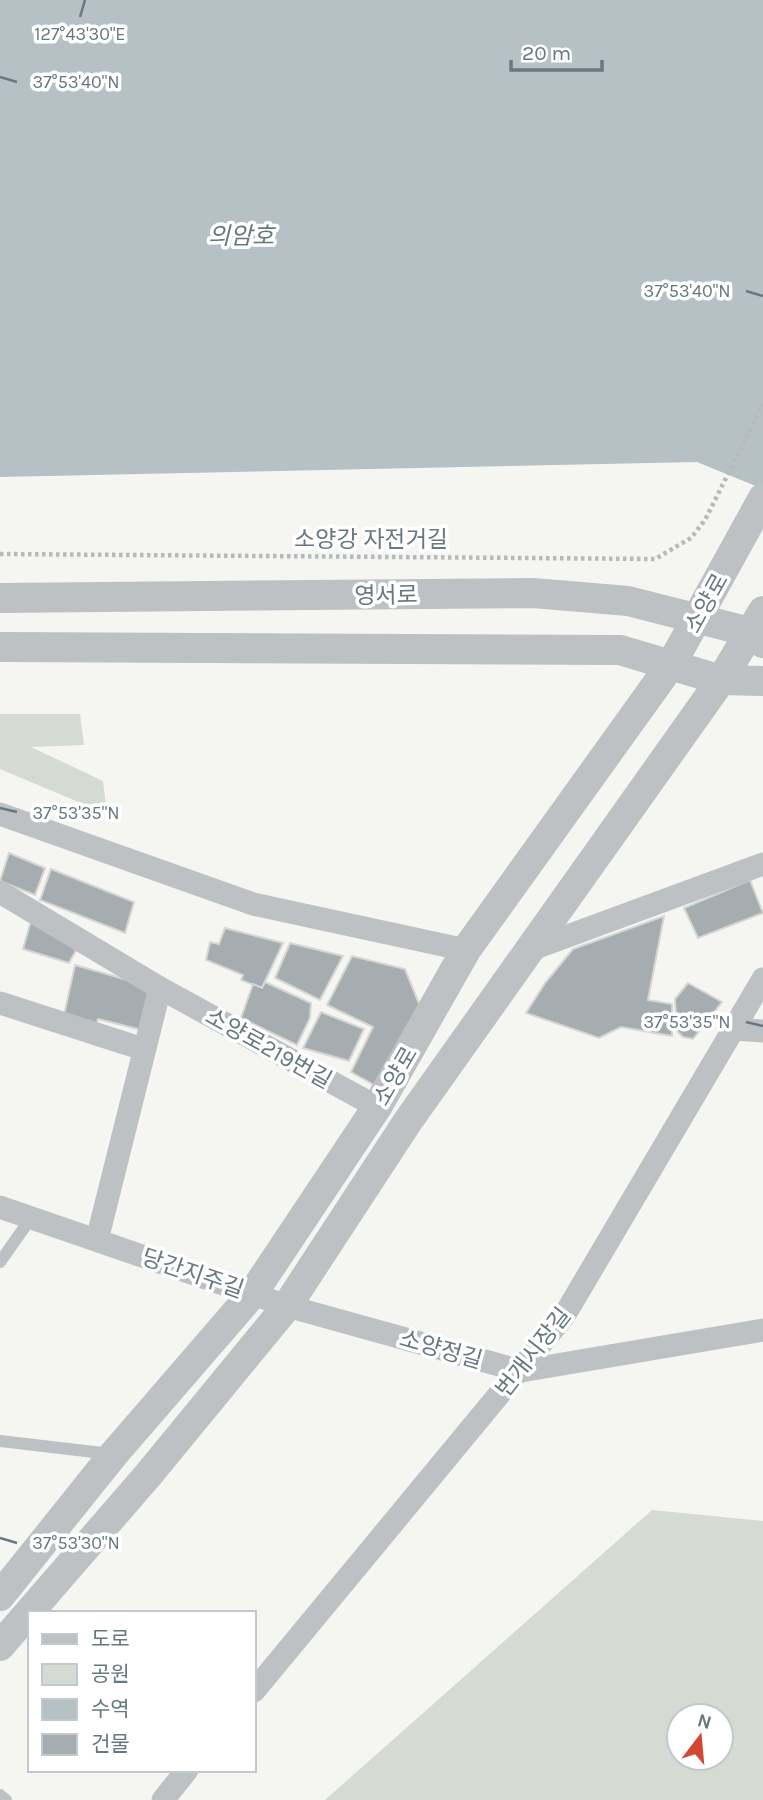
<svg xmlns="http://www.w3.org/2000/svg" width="763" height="1800" font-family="Karla,'Noto Sans KR',sans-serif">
<rect width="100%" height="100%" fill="#f5f5f2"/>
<!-- green -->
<g fill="#d5dad2" fill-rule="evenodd">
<path d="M0 714H80L84 745 31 747 103 781 107 814 0 769Z"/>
<path d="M652 1510 763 1521V1800H325ZM679 1716H721V1758H679Z"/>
</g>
<!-- water -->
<path fill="#b5c1c4" d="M0 0H763V489L697 462 0 477Z"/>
<!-- building -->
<g fill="#a5adb1" stroke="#d7d6d5" stroke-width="2">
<path d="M9 853 45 868 35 895 0 881Z"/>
<path d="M51 869 134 902 125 933 40 900Z"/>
<path d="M750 880 763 913 698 938 684 908Z"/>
<path d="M664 916 648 1000 672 1004V1036L621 1027 599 1038 526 1013 545 983 573 949Z"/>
<path d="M32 917 79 945 69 963 23 949Z"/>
<path d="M225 928 283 943 262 988 241 980 243 975 206 960 210 942 219 944Z"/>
<path d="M290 943 343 956 320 1000 275 978Z"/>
<path d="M352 956 405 969 420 1006 376 1086 351 1072 373 1027 327 1005Z"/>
<path d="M75 965 152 987 142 1030 98 1019 96 1027 64 1015Z"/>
<path d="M265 982 311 1003 310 1018 297 1045 241 1018 253 984 262 988Z"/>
<path d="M688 983 722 1002 693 1039 683 1037 677 1031 675 999Z"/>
<path d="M321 1012 364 1029 349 1061 303 1048Z"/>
</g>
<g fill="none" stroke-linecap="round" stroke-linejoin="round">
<!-- path -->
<path stroke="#b7babc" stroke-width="4.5" stroke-dasharray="3.5 3.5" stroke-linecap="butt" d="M0 554 655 559 691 538 705 520 763 404"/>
<!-- service -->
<g stroke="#bdc1c4" stroke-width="12">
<path d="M0 1262 31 1218"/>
<path d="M0 1441 111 1454"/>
<path d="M0 1795 6 1800"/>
</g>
<!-- minor -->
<g stroke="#bdc1c4" stroke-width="23">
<path d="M0 814 253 904 466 950"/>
<path d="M0 892 160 988 377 1107"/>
<path d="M527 951 763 864"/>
<path d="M0 1003 143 1049"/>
<path d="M735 1029 763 1031"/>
<path d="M0 1207 287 1306 521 1371 763 1330"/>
<path d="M97 1240 160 988"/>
<path d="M254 1691 564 1316 763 979"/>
<path d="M163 1800 187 1770"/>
</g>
<!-- tertiary -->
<g stroke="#bdc1c4" stroke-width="30">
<path d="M0 598 533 593 628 601 750 632 763 643"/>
<path d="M0 647 620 650 721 680 763 681"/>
<path d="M0 1596 113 1455 253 1293 377 1107 466 950 672 663 763 498"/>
<path d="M0 1646 149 1474 287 1306 408 1121 721 680 763 611"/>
</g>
</g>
<!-- ticks -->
<path fill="none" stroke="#677880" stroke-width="2.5" d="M80 17 85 0M0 77 17 82M746 291 763 296M0 808 17 812M746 1022 763 1026M0 1538 17 1543"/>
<g text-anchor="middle" stroke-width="7" stroke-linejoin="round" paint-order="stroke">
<!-- street labels -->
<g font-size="23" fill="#677880" stroke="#fff">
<text x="371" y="547">소양강 자전거길</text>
<text transform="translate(386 595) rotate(-1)" y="8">영서로</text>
<text transform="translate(706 603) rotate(-61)" y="8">소양로</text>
<text transform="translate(269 1048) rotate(29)" y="8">소양로219번길</text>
<text transform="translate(395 1076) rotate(-60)" y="8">소양로</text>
<text transform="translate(193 1273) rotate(19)" y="8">당간지주길</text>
<text transform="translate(441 1349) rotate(16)" y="8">소양정길</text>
<text transform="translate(533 1352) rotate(-52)" y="8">번개시장길</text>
</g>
<!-- water labels -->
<g font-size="24" font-style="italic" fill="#63797d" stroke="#fff">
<text x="241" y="244">의암호</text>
</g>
</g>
<g font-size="18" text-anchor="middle" fill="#677880" stroke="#fff" stroke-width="7" stroke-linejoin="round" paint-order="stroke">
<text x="80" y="40">127°43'30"E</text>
<text x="76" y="88">37°53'40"N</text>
<text x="687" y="297">37°53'40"N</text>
<text x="76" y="819">37°53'35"N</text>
<text x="687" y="1028">37°53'35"N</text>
<text x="76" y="1549">37°53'30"N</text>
</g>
<!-- legend -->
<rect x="28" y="1611" width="228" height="161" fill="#ffffff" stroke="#c2c9cc" stroke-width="2"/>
<rect x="42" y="1634" width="35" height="10" fill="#bdc1c4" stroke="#c2c9cc" stroke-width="2"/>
<text x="91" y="1646" font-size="21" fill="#677880">도로</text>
<rect x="42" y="1664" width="35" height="21" fill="#d5dad2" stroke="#c2c9cc" stroke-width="2"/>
<text x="91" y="1681" font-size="21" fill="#677880">공원</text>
<rect x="42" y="1699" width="35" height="21" fill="#b5c1c4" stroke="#c2c9cc" stroke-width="2"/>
<text x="91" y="1716" font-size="21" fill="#677880">수역</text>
<rect x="42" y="1734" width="35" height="21" fill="#a5adb1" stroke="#c2c9cc" stroke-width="2"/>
<text x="91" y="1751" font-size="21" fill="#677880">건물</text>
<!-- north arrow -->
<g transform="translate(700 1737) rotate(16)"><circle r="33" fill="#ffffff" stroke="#c2c9cc" stroke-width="2"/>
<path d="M0-5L12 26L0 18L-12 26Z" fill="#d24835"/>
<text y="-10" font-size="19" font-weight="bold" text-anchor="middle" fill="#677880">N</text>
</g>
<!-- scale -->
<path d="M511 60v10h91v-10" fill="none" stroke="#677880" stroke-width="3.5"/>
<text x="522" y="60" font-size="21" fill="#677880" stroke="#ffffff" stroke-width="5" paint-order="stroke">20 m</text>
</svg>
